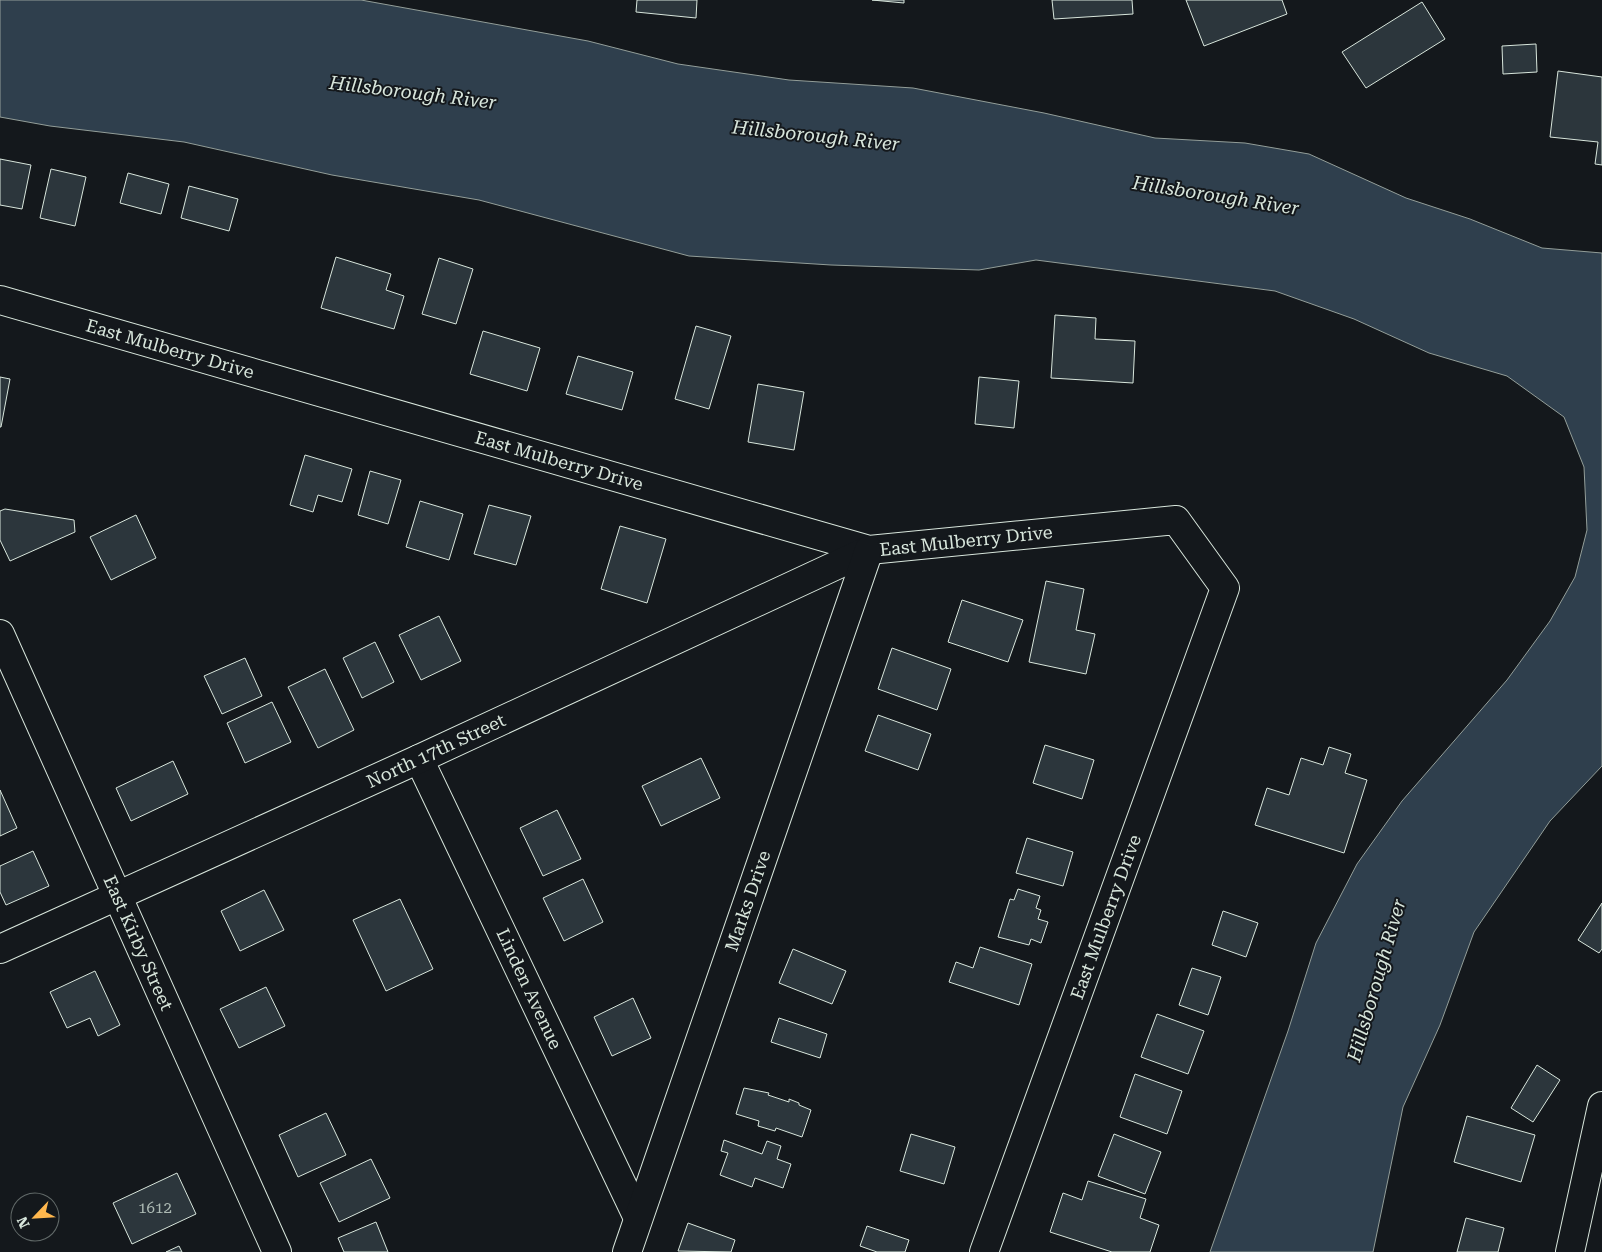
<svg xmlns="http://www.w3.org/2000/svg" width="1602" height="1252" font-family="'Roboto Serif',serif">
<rect width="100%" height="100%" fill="#14181c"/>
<!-- water -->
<path fill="#2f3f4d" stroke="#939e99" d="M0 0H361L588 41 678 64 789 80 913 88 1044 113 1155 138 1245 143 1309 154 1406 198 1470 219 1542 248 1602 253V766L1550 821 1474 932 1440 1025 1403 1107 1373 1252H1210L1288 1031 1316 943 1357 864 1402 801 1507 680 1550 621 1575 577 1587 530 1584 467 1564 417 1507 376 1429 353 1354 319 1275 291 1036 260 979 270 831 265 689 256 479 200 332 175 184 142 50 126 0 117Z"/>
<!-- building -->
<g fill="#2c363c" stroke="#d8e6dc">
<path d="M637 0H697L696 18 636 12Z"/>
<path d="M872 0H904V3Z"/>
<path d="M1052 0H1132L1133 14 1054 19Z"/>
<path d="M1186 0H1282L1287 14 1204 46Z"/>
<path d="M1422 2 1445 39 1366 88 1342 52Z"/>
<path d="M1536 44 1537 72 1503 74 1502 46Z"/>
<path d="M1558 71 1602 77V165L1595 164 1598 142 1550 137Z"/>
<path d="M0 159 31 165 22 209 0 205Z"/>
<path d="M51 169 86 177 75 226 40 218Z"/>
<path d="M128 173 169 184 161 214 120 203Z"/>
<path d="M189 186 238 199 229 231 181 218Z"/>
<path d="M336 257 391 274 386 290 404 296 394 329 321 308Z"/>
<path d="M439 258 473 269 456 324 422 314Z"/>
<path d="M1055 315 1096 318 1095 339 1135 341 1133 383 1051 378Z"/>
<path d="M696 326 731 336 709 409 675 399Z"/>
<path d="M483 331 540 348 527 391 470 374Z"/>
<path d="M578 356 633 372 622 410 566 394Z"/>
<path d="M0 377 10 379 1 427H0Z"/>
<path d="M979 377 1019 381 1014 428 975 424Z"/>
<path d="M758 384 804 392 794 450 748 442Z"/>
<path d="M305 455 352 469 342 502 318 495 313 512 290 505Z"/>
<path d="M370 471 401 480 388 524 358 515Z"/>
<path d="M420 501 463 514 449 560 406 547Z"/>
<path d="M489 505 531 516 516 565 474 554Z"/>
<path d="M5 509 74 520 75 532 10 561 0 540V511Z"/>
<path d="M136 515 156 558 111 580 90 537Z"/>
<path d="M620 526 666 539 647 603 601 589Z"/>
<path d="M1046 581 1084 589 1076 630 1095 634 1086 674 1029 662Z"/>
<path d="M962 600 1023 620 1008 662 948 642Z"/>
<path d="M439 616 461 661 421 680 399 635Z"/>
<path d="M375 642 394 682 362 698 343 658Z"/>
<path d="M892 648 951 669 937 710 878 689Z"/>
<path d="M245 658 262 696 222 714 204 676Z"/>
<path d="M325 669 354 730 318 748 288 687Z"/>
<path d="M272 702 291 742 245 763 227 723Z"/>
<path d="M878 715 931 734 918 770 865 751Z"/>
<path d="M1045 745 1094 760 1082 799 1033 783Z"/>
<path d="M1329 747 1351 754 1345 773 1367 780 1344 853 1255 825 1267 788 1289 795 1301 758 1323 765Z"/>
<path d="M701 758 720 798 661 826 642 786Z"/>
<path d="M173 761 188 794 131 821 116 788Z"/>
<path d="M0 790 17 828 0 836Z"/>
<path d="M557 810 581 859 543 876 520 828Z"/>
<path d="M1027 838 1073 852 1063 886 1016 873Z"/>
<path d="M33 851 49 886 6 905 0 892V866Z"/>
<path d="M583 879 603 922 564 941 543 898Z"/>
<path d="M1018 889 1040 896 1036 908 1041 910 1038 919 1048 922 1041 943 1031 939 1029 945 998 937 1010 899 1014 900Z"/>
<path d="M264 890 284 930 240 951 221 911Z"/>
<path d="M400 899 433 969 386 991 353 920Z"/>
<path d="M1602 903V949L1599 953 1578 940Z"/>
<path d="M1223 911 1258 923 1246 957 1212 945Z"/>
<path d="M980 947 1032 964 1019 1005 949 982 956 962 973 968Z"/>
<path d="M793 949 846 971 832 1004 779 983Z"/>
<path d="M1192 968 1221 977 1208 1015 1179 1005Z"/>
<path d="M95 971 120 1025 98 1036 90 1018 67 1028 50 992Z"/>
<path d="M266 987 285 1026 239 1048 220 1009Z"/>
<path d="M633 998 651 1038 612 1056 594 1017Z"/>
<path d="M1157 1014 1204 1031 1188 1074 1141 1057Z"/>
<path d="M779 1018 827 1034 820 1058 771 1042Z"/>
<path d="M1537 1065 1560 1080 1533 1122 1511 1108Z"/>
<path d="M1135 1074 1182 1091 1167 1134 1120 1117Z"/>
<path d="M744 1088 769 1093 768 1095 789 1102V1099L799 1103V1105L811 1110 802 1137 776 1128 775 1131 758 1126 759 1121 736 1114Z"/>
<path d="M326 1113 346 1155 298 1177 279 1135Z"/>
<path d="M1467 1116 1535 1135 1521 1182 1454 1162Z"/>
<path d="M911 1134 955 1147 944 1184 900 1171Z"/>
<path d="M1114 1134 1161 1152 1145 1194 1098 1176Z"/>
<path d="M724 1140 762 1154 767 1141 781 1146 777 1159 791 1164 783 1188 755 1178 752 1187 720 1175 728 1153 721 1151Z"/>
<path d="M371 1159 390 1198 339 1222 320 1183Z"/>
<path d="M177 1173 196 1214 132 1244 113 1203Z"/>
<path d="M1088 1181 1146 1199 1140 1218 1159 1225 1150 1252H1112L1050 1232 1063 1193 1082 1200Z"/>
<path d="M1466 1218 1504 1228 1498 1252H1457Z"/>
<path d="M376 1222 388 1252H344L338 1238Z"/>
<path d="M688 1223 735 1240 731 1252 678 1251Z"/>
<path d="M867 1226 909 1240 905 1252H877L860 1246Z"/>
<path d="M179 1246 182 1252H166Z"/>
</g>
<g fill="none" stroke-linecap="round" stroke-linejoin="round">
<!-- minor casing -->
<g stroke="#d8e6dc" stroke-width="30">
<g id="minor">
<path d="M0 300 869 550 1176 520 1225 588 984 1252"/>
<path d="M0 634 277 1252"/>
<path d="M419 759 638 1218"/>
<path d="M0 949 419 759 869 550"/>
<path d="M627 1252 869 550"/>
<path d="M1570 1252 1602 1106"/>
</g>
</g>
<!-- minor -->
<use href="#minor" stroke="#14181c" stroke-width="28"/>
</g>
<g text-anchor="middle" stroke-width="4" stroke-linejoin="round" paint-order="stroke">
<!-- number labels -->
<g font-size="15" fill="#adbab4">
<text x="155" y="1213">1612</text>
</g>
<!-- street labels -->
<g font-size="18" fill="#d8e6dc" stroke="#14181c">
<text transform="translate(170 349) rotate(16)" y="6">East Mulberry Drive</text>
<text transform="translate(559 461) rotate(16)" y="6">East Mulberry Drive</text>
<text transform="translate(966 541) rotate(-6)" y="6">East Mulberry Drive</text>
<text transform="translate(436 751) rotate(-25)" y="6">North 17th Street</text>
<text transform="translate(748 901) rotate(-71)" y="6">Marks Drive</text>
<text transform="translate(1106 917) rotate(-70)" y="6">East Mulberry Drive</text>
<text transform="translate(138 943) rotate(66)" y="6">East Kirby Street</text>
<text transform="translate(529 989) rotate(65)" y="6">Linden Avenue</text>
</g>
<!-- water labels -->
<g font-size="19" font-style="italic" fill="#d8e6dc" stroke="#14181c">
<text transform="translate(413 92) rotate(7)" y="7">Hillsborough River</text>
<text transform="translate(816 135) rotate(6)" y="7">Hillsborough River</text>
<text transform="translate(1216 195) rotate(9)" y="7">Hillsborough River</text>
<text transform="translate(1376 980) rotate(-74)" y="7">Hillsborough River</text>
</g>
</g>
<!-- north arrow -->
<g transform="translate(35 1217) rotate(245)"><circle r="24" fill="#14181c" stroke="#626a69"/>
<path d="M0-4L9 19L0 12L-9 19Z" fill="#ffb74d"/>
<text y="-8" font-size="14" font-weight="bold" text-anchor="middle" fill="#d8e6dc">N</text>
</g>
</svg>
